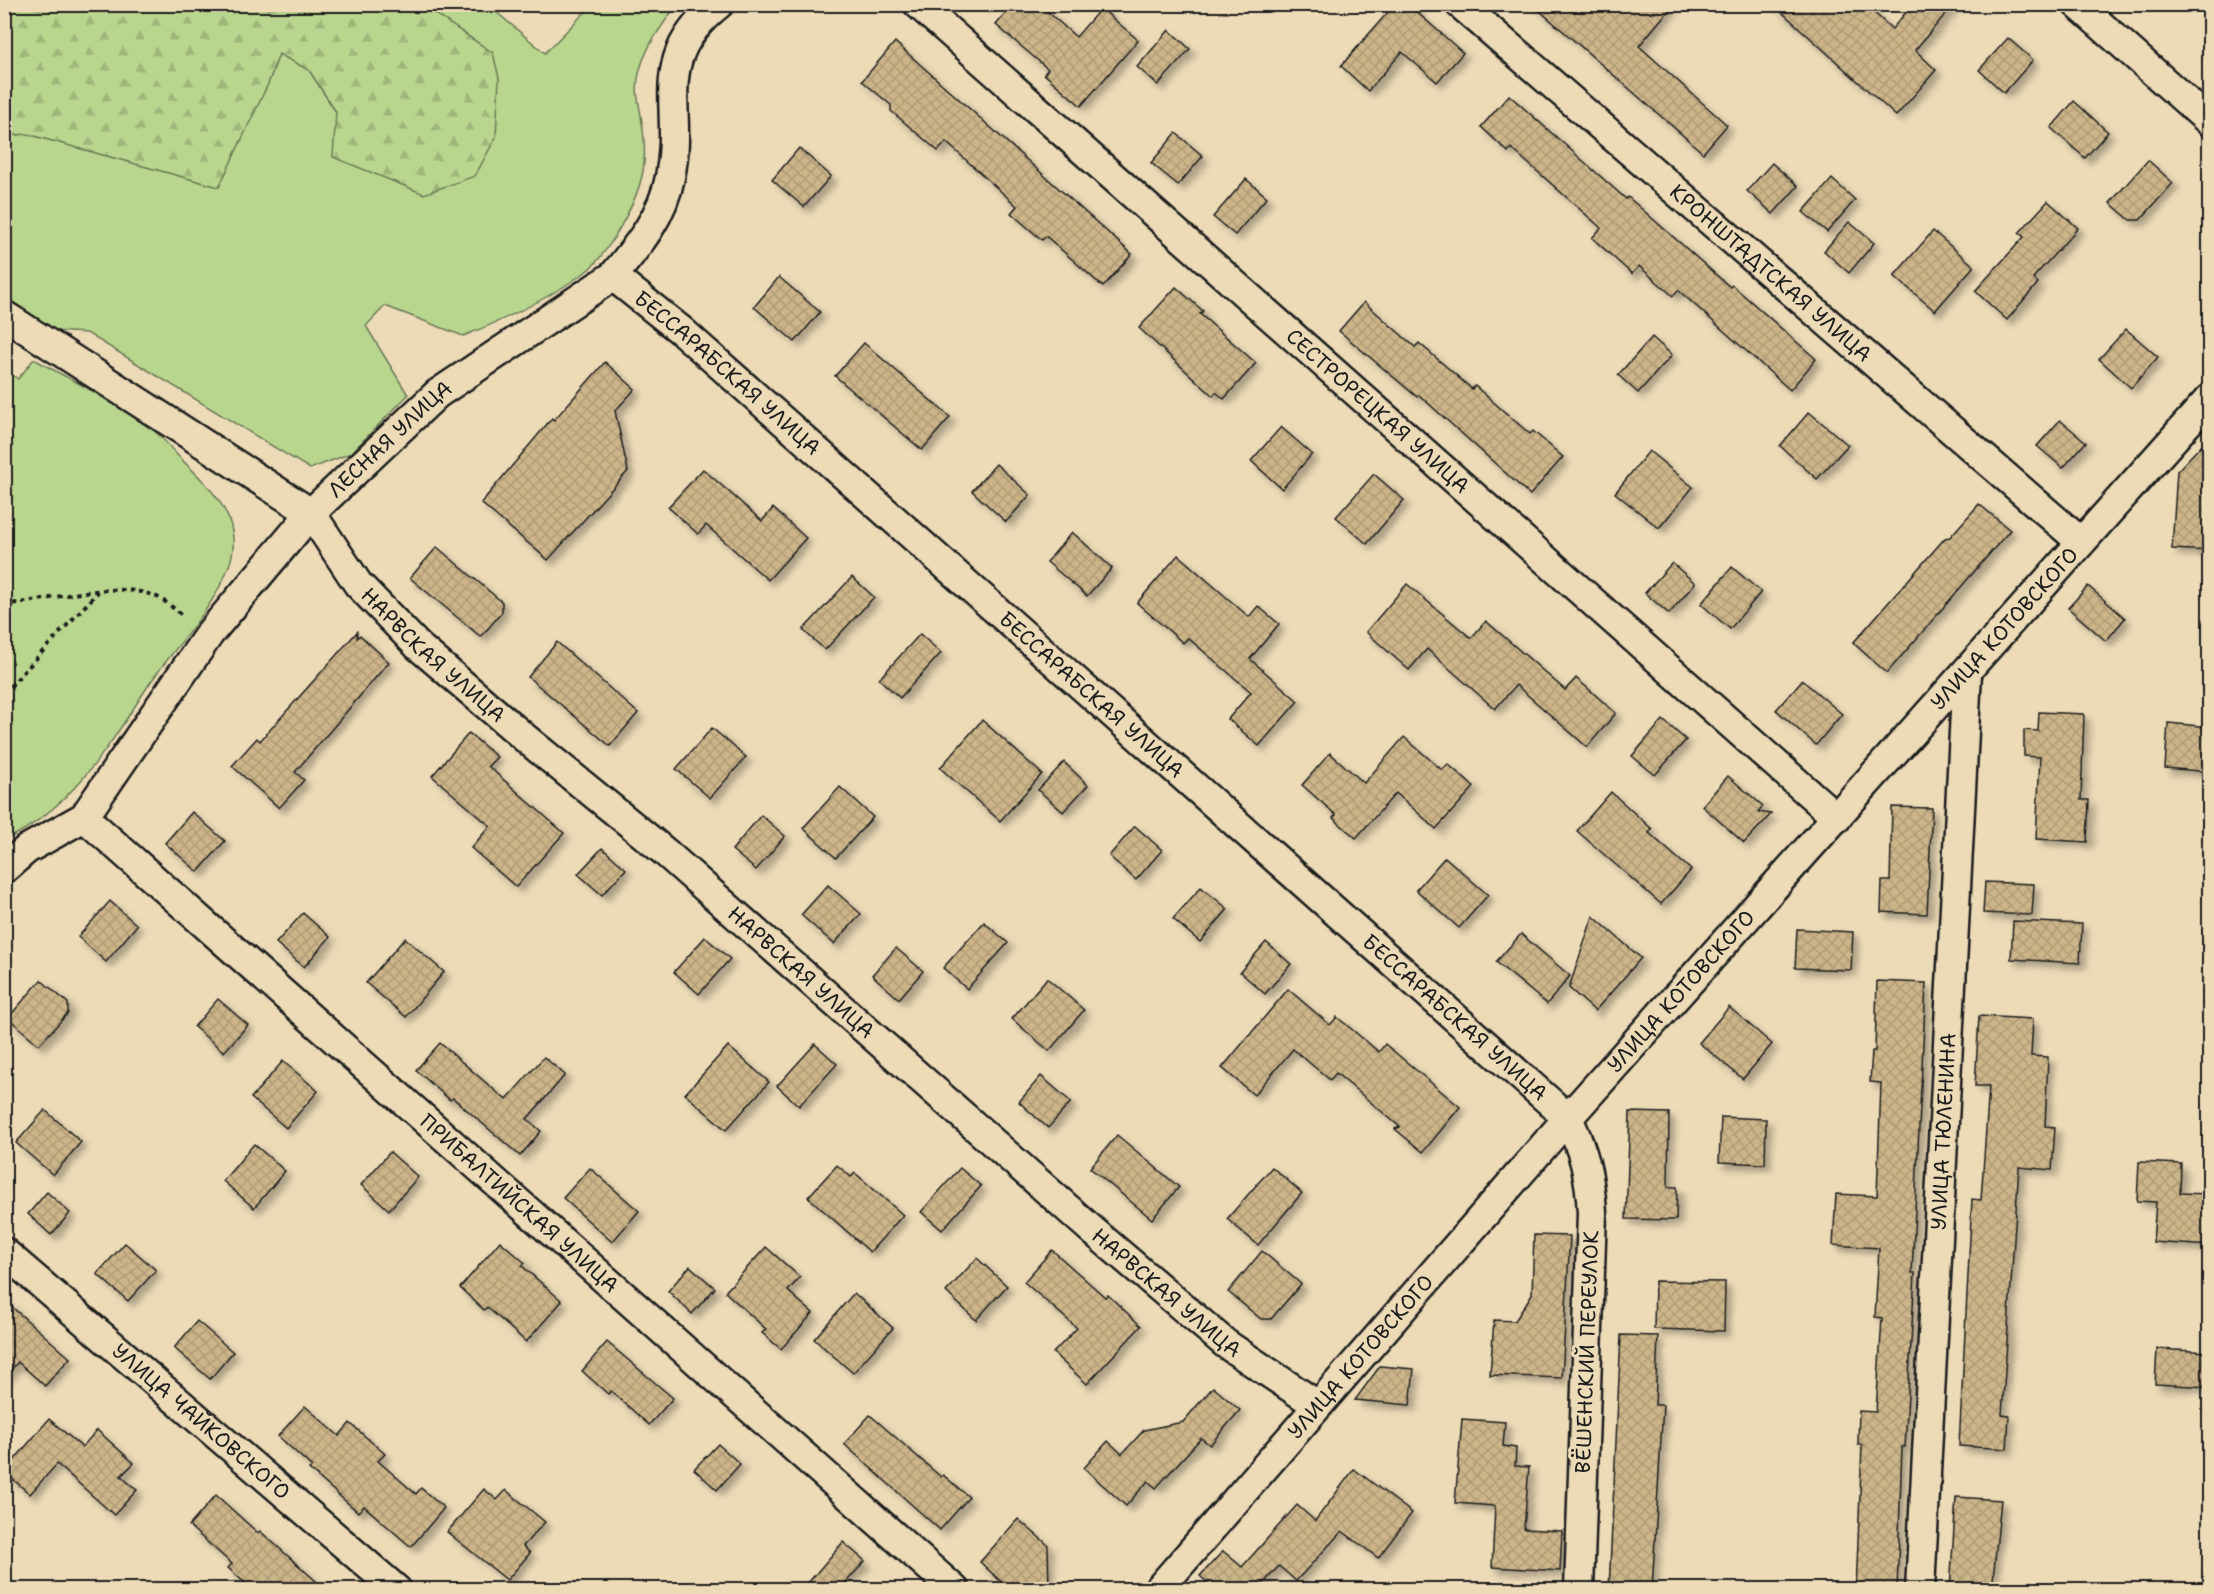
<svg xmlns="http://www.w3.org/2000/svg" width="2214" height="1594" font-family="'Shantell Sans',sans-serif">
<defs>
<pattern id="forest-firs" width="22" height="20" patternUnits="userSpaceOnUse" patternTransform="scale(1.5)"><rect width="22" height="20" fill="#b8d68e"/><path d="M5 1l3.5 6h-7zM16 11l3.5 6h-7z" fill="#9eb77a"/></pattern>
<pattern id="building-cross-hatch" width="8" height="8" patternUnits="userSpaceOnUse" patternTransform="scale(1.5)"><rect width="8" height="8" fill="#cdb58a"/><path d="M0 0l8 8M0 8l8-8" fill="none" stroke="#af9b76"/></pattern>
<filter id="shadow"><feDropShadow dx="5.5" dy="5.5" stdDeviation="3" flood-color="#0004"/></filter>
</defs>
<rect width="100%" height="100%" fill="#eddbb8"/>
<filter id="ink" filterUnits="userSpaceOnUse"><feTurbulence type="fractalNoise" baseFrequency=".0167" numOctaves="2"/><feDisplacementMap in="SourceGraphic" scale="12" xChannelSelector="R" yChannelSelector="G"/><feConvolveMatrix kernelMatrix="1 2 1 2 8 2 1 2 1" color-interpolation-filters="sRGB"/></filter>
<g filter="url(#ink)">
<!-- grass -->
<g fill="#b8d68e" stroke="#6a7955" stroke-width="1.5">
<path d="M422 5H488L545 53 592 5H677C658 30 632 65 638 99 642 120 647 148 643 171 638 200 608 256 584 273 548 299 504 320 463 336L385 306 366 326 408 395 351 453 310 469 87 333 52 331 5 299 4 136 27 134 113 157 268 84 279 54 309 70 336 112 493 53Z"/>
<path d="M34 359C72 381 113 400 148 426 160 434 170 447 180 458 210 487 246 520 229 566 212 612 175 646 148 686 109 746 71 809 5 840V370L18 379Z"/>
</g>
<!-- forest -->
<path fill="url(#forest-firs)" stroke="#6a7955" stroke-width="1.5" d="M5 4 422 5 493 53 499 78 496 137 475 176 424 194 333 157 336 112 309 70 279 54 268 84 219 187 27 134 5 136Z"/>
<!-- building -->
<g fill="url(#building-cross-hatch)" stroke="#1c1c1c" stroke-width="1.5" filter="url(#shadow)">
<path d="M1013 4H1039L1076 37 1101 8 1138 40 1081 106 1044 74 1048 69 996 25Z"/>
<path d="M1395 4H1408L1463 53 1437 82 1402 52 1368 91 1341 66Z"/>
<path d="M1532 4H1674L1639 46 1727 125 1703 153Z"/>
<path d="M1773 4H1865L1892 29 1913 4H1954L1915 50 1936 70 1896 116Z"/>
<path d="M1169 30 1190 49 1158 85 1137 67Z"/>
<path d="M2008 38 2033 60 2004 93 1979 70Z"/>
<path d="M895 42 1132 254 1103 287 1046 236 1042 240 1011 213 1017 206 946 142 938 151 891 111V105L862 81Z"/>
<path d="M1509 95 1626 199 1628 197 1730 287 1732 285 1816 359 1790 390 1678 290 1673 296 1639 266 1632 274 1592 238 1601 228 1511 148 1508 152 1481 127Z"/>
<path d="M2074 101 2108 132 2085 158 2051 128Z"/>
<path d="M1176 133 1203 156 1178 185 1151 163Z"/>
<path d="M799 148 831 176 804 207 772 180Z"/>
<path d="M2148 160 2173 183 2140 220H2130L2110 203Z"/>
<path d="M1772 163 1798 186 1773 214 1747 191Z"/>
<path d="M1246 179 1267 197 1235 235 1213 217Z"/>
<path d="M1832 179 1855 200 1827 232 1803 212Z"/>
<path d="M2048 201 2078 228 2033 278 2038 283 2007 320 1975 291 2024 237 2019 233Z"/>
<path d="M1849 222 1874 243 1849 273 1824 251Z"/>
<path d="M1933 231 1974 266 1935 311 1894 276Z"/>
<path d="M779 277 820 312 795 342 754 307Z"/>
<path d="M1176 287 1203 311 1200 314 1256 363 1224 399 1216 392 1213 396 1139 328Z"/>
<path d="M1364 302 1415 347 1419 343 1472 389 1475 386 1530 434 1533 431 1563 457 1530 495 1419 395 1417 397 1339 331Z"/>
<path d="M2126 329 2158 357 2131 388 2099 359Z"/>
<path d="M1652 337 1672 355 1638 393 1618 375Z"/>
<path d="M864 343 950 417 922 450 835 376Z"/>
<path d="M605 362 635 389 615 411 628 471 548 560 481 503 552 418 554 420Z"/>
<path d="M1809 412 1848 445 1817 479 1780 446Z"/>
<path d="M2060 420 2086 442 2063 468 2037 446Z"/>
<path d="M1281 427 1312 454 1282 489 1251 461Z"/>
<path d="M2210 436V551L2172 549 2177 471Z"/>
<path d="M1649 451 1693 487 1659 528 1615 493Z"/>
<path d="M996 464 1030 495 1006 522 972 491Z"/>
<path d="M703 469 762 521 773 508 806 538 768 580 706 525 698 534 668 507Z"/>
<path d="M1374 474 1404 500 1367 544 1336 517Z"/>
<path d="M1979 504 2010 530 1887 673 1853 643 1945 538 1950 537Z"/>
<path d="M1072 532 1112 568 1087 596 1047 562Z"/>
<path d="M437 547 502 602V612L481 637 410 578Z"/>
<path d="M1178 555 1249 617 1258 606 1279 624 1250 659 1298 701 1259 746 1228 719 1251 692 1188 638 1183 643 1137 603Z"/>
<path d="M1672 563 1695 583 1669 614 1645 593Z"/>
<path d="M1732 567 1761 592 1730 629 1701 604Z"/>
<path d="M852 577 874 597 825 650 803 630Z"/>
<path d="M1407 584 1471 638 1486 621 1565 690 1576 678 1616 713 1587 747 1516 685 1495 709 1427 649 1409 670 1366 632Z"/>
<path d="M2088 586 2125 618 2106 641 2068 608Z"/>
<path d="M357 632V638L360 635 389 662 295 772 304 780 279 808 232 766 257 738 260 741Z"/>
<path d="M920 634 941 653 900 698 879 679Z"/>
<path d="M557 642 638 713 610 746 528 677Z"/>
<path d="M1802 680 1842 714 1816 745 1776 710Z"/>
<path d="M2039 712 2084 714 2081 800H2089L2087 842 2036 839 2040 757 2024 756V730L2038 731Z"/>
<path d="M982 720 1042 774 1000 821 940 768Z"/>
<path d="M1663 720 1686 740 1655 775 1632 756Z"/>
<path d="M2168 723 2210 727V772L2165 768Z"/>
<path d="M712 728 746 757 710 798 676 769Z"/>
<path d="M469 733 497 757 488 766 564 833 516 887 471 848 490 826 432 776Z"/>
<path d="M1404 737 1442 770 1448 764 1474 787 1436 829 1396 793 1356 838 1333 818 1336 815 1302 785 1330 753 1364 783Z"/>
<path d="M1064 762 1088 785 1063 812 1038 790Z"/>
<path d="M1728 776 1763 806 1758 812 1771 814 1744 843 1702 806Z"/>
<path d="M840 787 873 817 836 858 803 828Z"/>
<path d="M1611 792 1652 829 1649 833 1691 870 1661 904 1577 831Z"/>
<path d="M1892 807 1932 808 1927 914 1881 912 1882 881H1890Z"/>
<path d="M192 812 225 841 198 872 165 843Z"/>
<path d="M761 815 785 836 756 870 732 850Z"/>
<path d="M1135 826 1162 850 1136 880 1109 856Z"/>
<path d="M602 848 626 869 602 895 578 874Z"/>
<path d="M1445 857 1488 895 1459 928 1416 890Z"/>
<path d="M1985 882 2034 884 2032 915 1983 913Z"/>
<path d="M828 885 861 914 834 944 801 915Z"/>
<path d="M1201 887 1228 909 1200 942 1173 919Z"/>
<path d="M110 901 137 925 106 962 78 937Z"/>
<path d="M303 913 330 937 304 967 276 943Z"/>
<path d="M1593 916 1641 958 1595 1011 1569 988Z"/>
<path d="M2013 921 2082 924 2080 963 2011 959Z"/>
<path d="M984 922 1008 943 967 989 943 968Z"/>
<path d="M1797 929 1853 932 1851 970 1795 968Z"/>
<path d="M1521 934 1570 976 1547 1004 1496 962Z"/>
<path d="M705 937 730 959 699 994 674 972Z"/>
<path d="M405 938 444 972 406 1017 366 983Z"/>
<path d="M1266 942 1291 964 1265 994 1240 972Z"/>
<path d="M896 948 923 971 899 999 872 975Z"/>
<path d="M1047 978 1084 1010 1049 1051 1012 1019Z"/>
<path d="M41 980 68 1003V1013L39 1045 8 1018Z"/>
<path d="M1877 981 1926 983 1912 1273H1915L1905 1447H1902L1897 1590H1856L1862 1445H1858L1859 1411 1876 1412 1882 1318 1875 1317 1879 1248 1833 1245 1836 1194 1877 1196 1881 1083 1870 1082 1872 1051H1875Z"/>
<path d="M1288 989 1330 1025 1337 1017 1379 1052 1385 1044 1460 1107 1423 1152 1395 1129 1400 1127 1336 1073 1330 1080 1293 1049 1254 1095 1222 1068Z"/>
<path d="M218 999 248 1025 224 1052 194 1027Z"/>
<path d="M1729 1007 1772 1044 1743 1079 1699 1043Z"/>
<path d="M1979 1016 2033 1019 2031 1056 2048 1057 2045 1126 2055 1127 2052 1170 2019 1167 2002 1415 2009 1416 2007 1449 1959 1446 1972 1199 1981 1200 1989 1086H1975Z"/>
<path d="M440 1043 506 1100 544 1057 565 1075 527 1119 541 1131 520 1156 453 1098 450 1100 416 1070Z"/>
<path d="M815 1044 837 1064 799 1106 777 1086Z"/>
<path d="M728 1046 769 1082 726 1130 685 1094Z"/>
<path d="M283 1061 318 1091 286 1128 251 1098Z"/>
<path d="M1041 1076 1071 1102 1048 1128 1019 1102Z"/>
<path d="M45 1110 81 1142 53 1175 16 1143Z"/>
<path d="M1630 1112 1669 1113 1668 1187H1677L1676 1220 1626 1219Z"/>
<path d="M1721 1117 1766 1119 1765 1164 1719 1162Z"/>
<path d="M1117 1135 1179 1187 1152 1219 1090 1168Z"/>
<path d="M254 1144 285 1171 254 1208 223 1181Z"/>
<path d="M390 1152 418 1177 389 1210 361 1185Z"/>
<path d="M2139 1162 2181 1164 2180 1193 2210 1194V1246L2153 1242 2156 1202 2137 1201Z"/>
<path d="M837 1165 851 1177 855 1173 903 1215 870 1252 808 1197Z"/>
<path d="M1272 1167 1302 1193 1258 1245 1227 1219Z"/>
<path d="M590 1168 639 1211 612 1242 563 1198Z"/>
<path d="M960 1168 981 1186 942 1230 921 1212Z"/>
<path d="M47 1192 70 1213 51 1235 28 1214Z"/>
<path d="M1534 1235 1570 1236 1562 1378 1490 1375 1494 1320 1515 1321 1532 1294Z"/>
<path d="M500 1241 525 1263 522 1266 562 1301 526 1342 487 1307 484 1310 460 1288Z"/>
<path d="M125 1243 156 1270 128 1301 97 1274Z"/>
<path d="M766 1247 800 1277 788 1291 813 1313 781 1349 762 1333 766 1329 725 1292Z"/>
<path d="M1052 1250 1105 1297 1108 1295 1141 1326 1087 1384 1053 1353 1077 1328 1024 1282Z"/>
<path d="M1262 1251 1301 1284 1271 1319H1261L1228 1292Z"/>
<path d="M977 1258 1007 1286 976 1320 946 1292Z"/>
<path d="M690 1266 715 1288 692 1314 668 1291Z"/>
<path d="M1655 1281 1725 1282 1724 1331 1654 1329Z"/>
<path d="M854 1293 893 1328 853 1373 814 1339Z"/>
<path d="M4 1300 70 1358 45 1386 18 1362 4 1377Z"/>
<path d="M197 1321 233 1352 210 1379 174 1348Z"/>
<path d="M1621 1335 1658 1336 1655 1405H1663L1652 1590H1609Z"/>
<path d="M607 1342 673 1398 649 1425 611 1391 608 1394 582 1371Z"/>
<path d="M2157 1349 2210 1352V1387L2155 1384Z"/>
<path d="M1380 1366 1414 1369 1410 1405 1355 1400Z"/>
<path d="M1213 1387 1240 1410 1210 1445 1201 1438 1156 1488 1148 1481 1126 1506 1084 1468 1108 1441 1122 1454 1144 1430 1183 1422Z"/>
<path d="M305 1406 339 1436 350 1423 385 1454 378 1461 416 1494 421 1488 444 1508 411 1547 364 1506 358 1512 309 1469 312 1467 278 1436Z"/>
<path d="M870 1415 941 1477 943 1475 969 1497 940 1530 844 1444Z"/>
<path d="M49 1419 82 1447 97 1430 134 1463 121 1476 137 1490 114 1515 57 1464 30 1494 4 1472Z"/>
<path d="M1462 1419 1505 1422 1503 1446 1516 1448 1515 1466 1529 1467 1524 1529 1562 1531 1560 1571 1492 1567 1495 1506 1455 1503Z"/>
<path d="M718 1444 740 1464 717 1490 694 1469Z"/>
<path d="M1354 1469 1412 1513 1378 1558 1342 1531 1296 1581 1279 1566 1262 1585 1268 1590H1216L1200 1576 1223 1551 1242 1567 1297 1505 1315 1521Z"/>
<path d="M484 1489 497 1500 506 1490 545 1522 523 1546 530 1553 507 1580 447 1532Z"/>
<path d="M216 1495 258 1533 260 1531 326 1590H253L228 1568 232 1564 189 1526Z"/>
<path d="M1956 1497 2001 1500 1992 1590H1950Z"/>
<path d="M1018 1519 1048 1545 1049 1590H1010L980 1562Z"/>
<path d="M843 1542 865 1561 839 1590H802Z"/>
</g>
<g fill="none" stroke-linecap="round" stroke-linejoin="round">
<!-- street casing -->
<g stroke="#1c1c1c" stroke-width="33">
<g id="street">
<path id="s1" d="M918 4 1837 818"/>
<path id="s2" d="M1460 4 2081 542"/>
<path d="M2077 4 2210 122"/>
<path id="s3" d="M613 276 683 332 1568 1118C1584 1152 1590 1175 1592 1213L1579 1590"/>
<path id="s4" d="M4 315 311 513 358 584 418 646 525 738 665 852 1092 1230 1226 1344 1317 1405"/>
<path id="s5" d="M84 817 955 1590"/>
<path id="s6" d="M4 869 27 849 84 817 210 633 311 513 437 394 613 276C637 247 663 216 670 177 685 105 648 61 719 4"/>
<path id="s7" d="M4 1252 397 1590"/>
<path id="s8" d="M1158 1590 1568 1118 2210 398"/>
<path id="s9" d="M1920 1590 1967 673"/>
</g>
</g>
<!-- path -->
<g stroke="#1c1c1c" stroke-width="4" stroke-dasharray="4.5 4.5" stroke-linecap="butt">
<path d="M4 604C53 602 112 578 157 597 167 601 175 611 184 616"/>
<path d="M4 693 98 592"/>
</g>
<!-- street -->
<use href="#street" stroke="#eddbb8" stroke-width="28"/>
</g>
</g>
<g text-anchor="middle" stroke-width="6" stroke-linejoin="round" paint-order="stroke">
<!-- street labels -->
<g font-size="21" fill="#1c1c1c" stroke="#eddbb8">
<text dy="7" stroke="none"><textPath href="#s2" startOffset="411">КРОНШТАДТСКАЯ УЛИЦА</textPath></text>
<text dy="7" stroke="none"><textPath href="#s3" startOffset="150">БЕССАРАБСКАЯ УЛИЦА</textPath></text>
<text dy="7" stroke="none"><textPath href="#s1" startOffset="614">СЕСТРОРЕЦКАЯ УЛИЦА</textPath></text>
<text dy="7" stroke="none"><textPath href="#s6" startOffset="584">ЛЕСНАЯ УЛИЦА</textPath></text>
<text dy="7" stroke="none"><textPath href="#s8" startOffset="1281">УЛИЦА КОТОВСКОГО</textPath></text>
<text dy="7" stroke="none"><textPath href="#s4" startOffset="554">НАРВСКАЯ УЛИЦА</textPath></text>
<text dy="7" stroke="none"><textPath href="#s3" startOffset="636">БЕССАРАБСКАЯ УЛИЦА</textPath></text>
<text dy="7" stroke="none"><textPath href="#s4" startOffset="1040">НАРВСКАЯ УЛИЦА</textPath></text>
<text dy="7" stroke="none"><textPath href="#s8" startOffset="795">УЛИЦА КОТОВСКОГО</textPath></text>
<text dy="7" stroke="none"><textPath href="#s3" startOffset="1122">БЕССАРАБСКАЯ УЛИЦА</textPath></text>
<text dy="7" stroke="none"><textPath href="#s9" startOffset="459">УЛИЦА ТЮЛЕНИНА</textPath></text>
<text dy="7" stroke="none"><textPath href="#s5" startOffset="582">ПРИБАЛТИЙСКАЯ УЛИЦА</textPath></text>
<text dy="7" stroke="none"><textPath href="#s4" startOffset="1526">НАРВСКАЯ УЛИЦА</textPath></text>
<text transform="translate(1587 1352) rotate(-88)" y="7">ВЁШЕНСКИЙ ПЕРЕУЛОК</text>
<text dy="7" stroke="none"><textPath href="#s8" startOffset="309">УЛИЦА КОТОВСКОГО</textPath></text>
<text dy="7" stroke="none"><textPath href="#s7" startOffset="260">УЛИЦА ЧАЙКОВСКОГО</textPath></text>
</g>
</g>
<!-- margin -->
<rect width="2214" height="1594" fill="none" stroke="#eddbb8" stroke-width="24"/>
<rect x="12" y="12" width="2190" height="1570" fill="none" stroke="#1c1c1c" stroke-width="2" filter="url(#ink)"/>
</svg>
